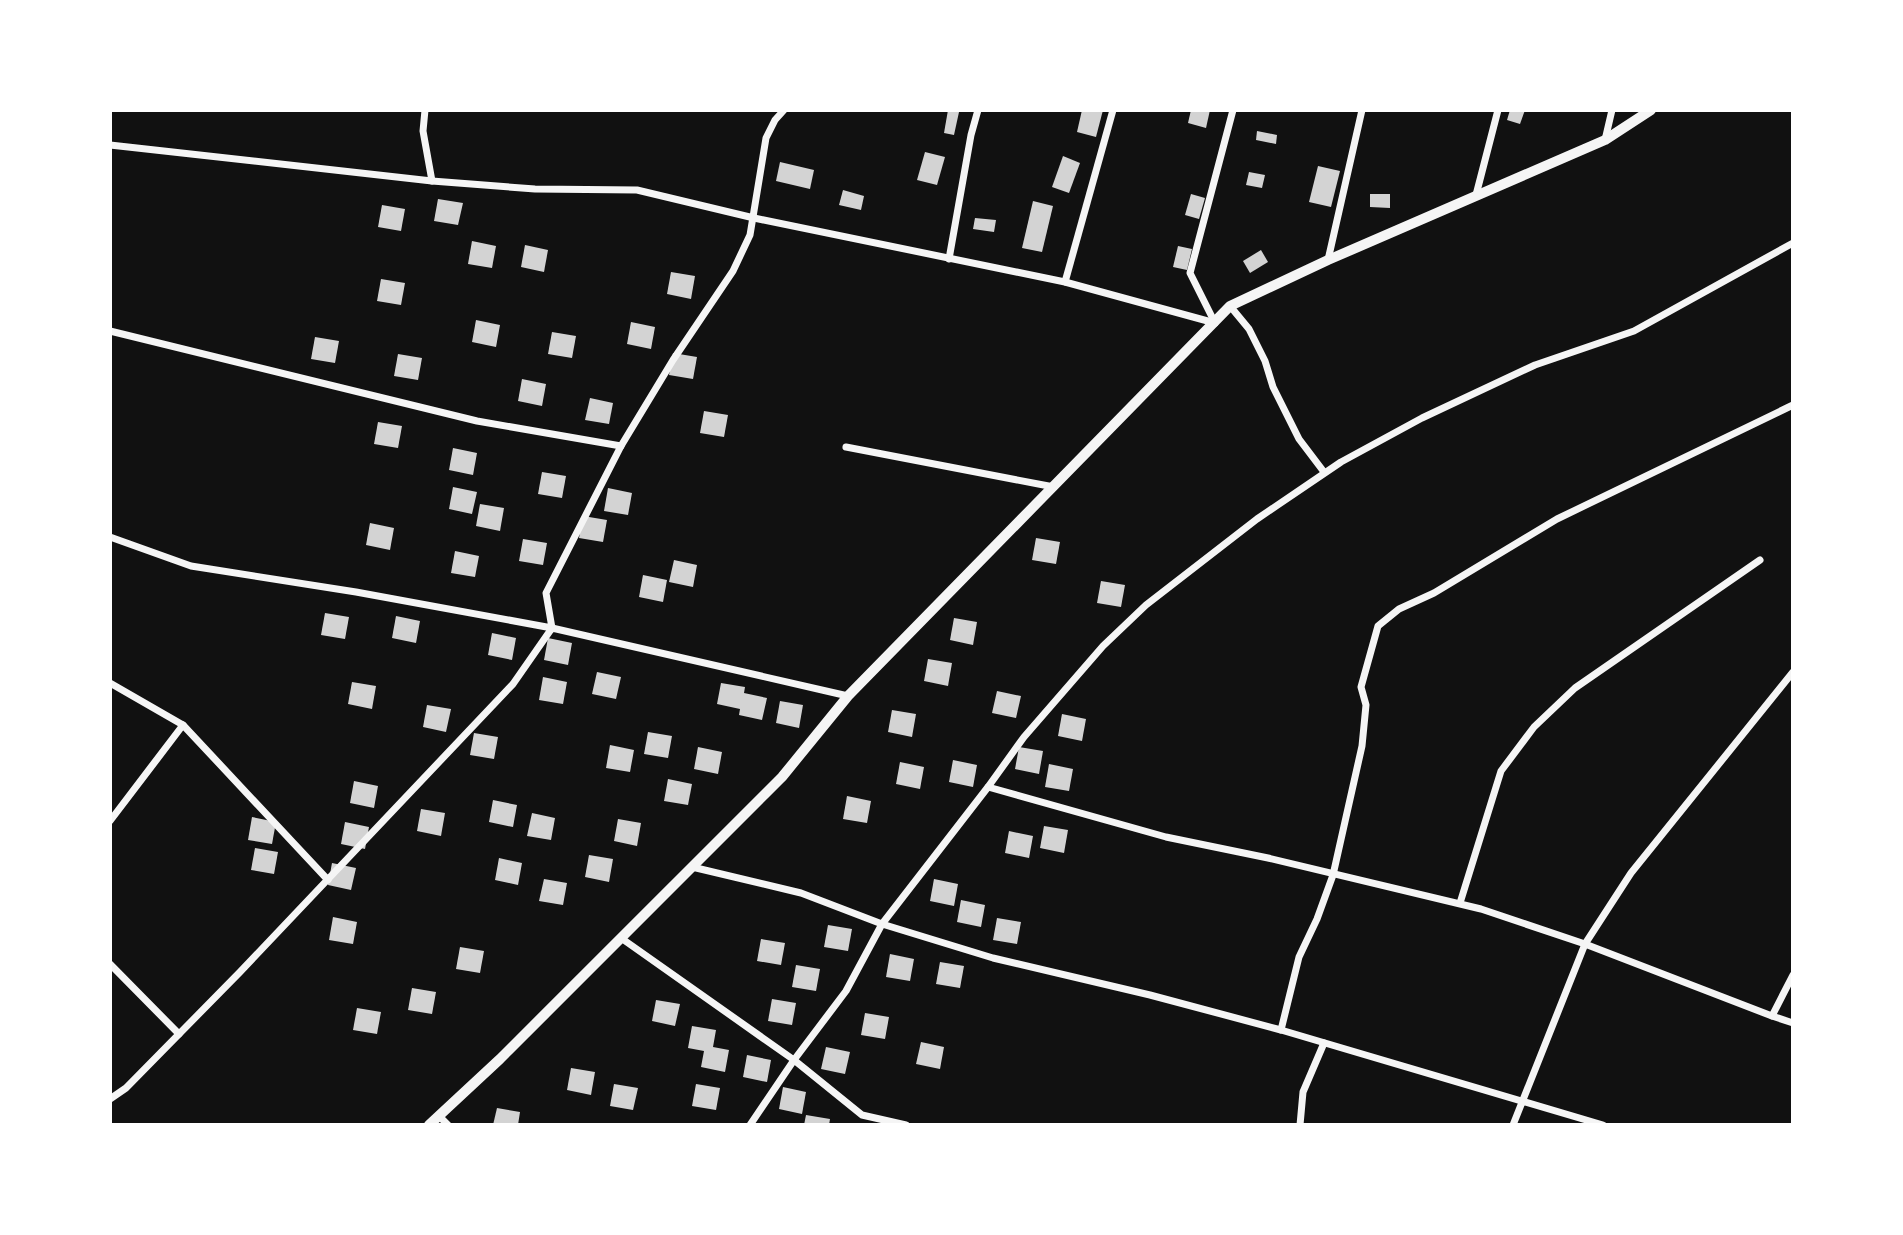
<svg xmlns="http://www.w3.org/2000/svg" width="1903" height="1235" font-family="Quicksand,sans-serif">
<rect width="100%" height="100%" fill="#111"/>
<!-- building -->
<g fill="#d3d3d3">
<path d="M948 110 959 112 954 135 944 133Z"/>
<path d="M1082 110H1103L1096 137 1077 132Z"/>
<path d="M1191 110H1210L1206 128 1188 123Z"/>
<path d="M1510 110H1525L1520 124 1507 120Z"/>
<path d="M1257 131 1277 135 1276 144 1256 140Z"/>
<path d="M925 152 945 157 937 185 917 180Z"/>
<path d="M1063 156 1080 163 1069 193 1052 187Z"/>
<path d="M780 162 814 170 810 189 776 181Z"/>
<path d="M1318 166 1340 171 1331 207 1309 202Z"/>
<path d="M1249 172 1265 175 1262 188 1246 185Z"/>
<path d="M843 190 864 196 861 210 839 205Z"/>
<path d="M1191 194 1205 198 1199 219 1185 215Z"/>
<path d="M1370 194H1390V208L1370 207Z"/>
<path d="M438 199 463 203 458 225 434 221Z"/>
<path d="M1033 201 1053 206 1042 252 1022 248Z"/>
<path d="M382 205 405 209 401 231 378 227Z"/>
<path d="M975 218 996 220 994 232 973 229Z"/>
<path d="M472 241 496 246 492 268 468 264Z"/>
<path d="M525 245 548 250 544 272 521 267Z"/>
<path d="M1178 246 1192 249 1187 270 1173 267Z"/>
<path d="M1261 250 1268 262 1250 273 1243 261Z"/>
<path d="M671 272 695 276 691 299 667 294Z"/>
<path d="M381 279 405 283 401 305 377 301Z"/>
<path d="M476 320 500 325 496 347 472 342Z"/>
<path d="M631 322 655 327 651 349 627 344Z"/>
<path d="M552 332 576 336 572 358 548 354Z"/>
<path d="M315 337 339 341 335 363 311 359Z"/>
<path d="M673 353 697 357 693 379 669 375Z"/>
<path d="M398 354 422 358 418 380 394 376Z"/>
<path d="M522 379 546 384 542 406 518 401Z"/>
<path d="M590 398 613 403 609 424 585 420Z"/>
<path d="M704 411 728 415 724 437 700 433Z"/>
<path d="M378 422 402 426 398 448 374 444Z"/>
<path d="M453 448 477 453 473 475 449 470Z"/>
<path d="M542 472 566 476 562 498 538 494Z"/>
<path d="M453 487 477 492 472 514 449 509Z"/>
<path d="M608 488 632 493 628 515 604 511Z"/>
<path d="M480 504 504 508 500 531 476 526Z"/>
<path d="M583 516 607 520 603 542 579 538Z"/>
<path d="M370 523 394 528 390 550 366 545Z"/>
<path d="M1036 538 1060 542 1056 564 1032 560Z"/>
<path d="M523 539 547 543 543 565 519 561Z"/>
<path d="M455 551 479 556 475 577 451 573Z"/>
<path d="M674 560 697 565 693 587 669 582Z"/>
<path d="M643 575 667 580 663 602 639 597Z"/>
<path d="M1101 581 1125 585 1121 607 1097 603Z"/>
<path d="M325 613 349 617 345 639 321 635Z"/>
<path d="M396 616 420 621 416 643 392 638Z"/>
<path d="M954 618 977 622 973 645 950 640Z"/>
<path d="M492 633 516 638 512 660 488 655Z"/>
<path d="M548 638 572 643 568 665 544 660Z"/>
<path d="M928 659 952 663 948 686 924 681Z"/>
<path d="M597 672 621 677 616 699 592 694Z"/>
<path d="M543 677 567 682 563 704 539 700Z"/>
<path d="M352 682 376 686 372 709 348 704Z"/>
<path d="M721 683 745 687 744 693 767 698 762 720 739 715 740 709 717 704Z"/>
<path d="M997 691 1021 696 1016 718 992 713Z"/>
<path d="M780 701 803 705 799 728 776 723Z"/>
<path d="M427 705 451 709 446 732 423 727Z"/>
<path d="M892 710 916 714 912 737 888 732Z"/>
<path d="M1062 714 1086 719 1082 741 1058 736Z"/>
<path d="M648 732 672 736 668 758 644 754Z"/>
<path d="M474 733 498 737 494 759 470 755Z"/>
<path d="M610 745 634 750 630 772 606 768Z"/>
<path d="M698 747 722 752 718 774 694 769Z"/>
<path d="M1019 747 1043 751 1039 774 1015 769Z"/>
<path d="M953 760 977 765 973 787 949 782Z"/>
<path d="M900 762 924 767 920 789 896 784Z"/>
<path d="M1049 764 1073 769 1069 791 1045 787Z"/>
<path d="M668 779 692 784 688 805 664 801Z"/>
<path d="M354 781 378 786 374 808 350 803Z"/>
<path d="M847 796 871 801 867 823 843 819Z"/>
<path d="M493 800 517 805 513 827 489 822Z"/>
<path d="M421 809 445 813 441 836 417 831Z"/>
<path d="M532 813 555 818 551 840 527 836Z"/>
<path d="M252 817 276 822 272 844 248 840Z"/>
<path d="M618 819 641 823 637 846 614 841Z"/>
<path d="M345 822 369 827 365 849 341 844Z"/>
<path d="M1044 826 1068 830 1064 853 1040 848Z"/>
<path d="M1009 831 1033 836 1029 858 1005 853Z"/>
<path d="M255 848 278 852 274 874 251 870Z"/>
<path d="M589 855 613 859 609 882 585 877Z"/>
<path d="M499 858 522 863 518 885 495 880Z"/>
<path d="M332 863 356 868 351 890 328 885Z"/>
<path d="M544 879 567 883 563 905 539 901Z"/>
<path d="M934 879 958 884 954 906 930 901Z"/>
<path d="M961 900 985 905 981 927 957 922Z"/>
<path d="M333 917 357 922 353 944 329 940Z"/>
<path d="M997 918 1021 922 1017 944 993 940Z"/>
<path d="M828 925 852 929 848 951 824 947Z"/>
<path d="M761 939 785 943 781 965 757 961Z"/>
<path d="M460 947 484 951 480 973 456 969Z"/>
<path d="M890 954 914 959 910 981 886 977Z"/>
<path d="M940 962 964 966 960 988 936 984Z"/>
<path d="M796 965 820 969 816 991 792 987Z"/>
<path d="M412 988 436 992 432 1014 408 1010Z"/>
<path d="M772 999 796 1003 792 1025 768 1021Z"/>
<path d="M656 1000 680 1004 675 1026 652 1021Z"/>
<path d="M357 1008 381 1012 377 1034 353 1030Z"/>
<path d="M865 1013 889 1017 885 1039 861 1035Z"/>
<path d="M692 1026 716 1030 713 1047 729 1050 725 1072 701 1067 704 1051 688 1048Z"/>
<path d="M921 1042 944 1047 940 1069 916 1064Z"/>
<path d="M826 1047 850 1052 845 1074 821 1069Z"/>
<path d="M747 1055 771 1060 767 1082 743 1077Z"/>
<path d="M571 1068 595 1072 591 1095 567 1090Z"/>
<path d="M614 1084 638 1088 633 1110 610 1106Z"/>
<path d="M696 1084 720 1088 716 1110 692 1106Z"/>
<path d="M783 1087 806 1092 802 1114 779 1109Z"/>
<path d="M497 1108 520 1112 518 1125H493Z"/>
<path d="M806 1115 830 1119 829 1125H804Z"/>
</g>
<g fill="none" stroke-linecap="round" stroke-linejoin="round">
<!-- minor -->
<g stroke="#f5f5f5" stroke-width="7">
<path d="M425 110 423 131 432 181"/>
<path d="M1605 140 1612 110"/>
<path d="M110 145 432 181 535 189 637 190 754 218 1065 282 1215 323"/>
<path d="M1476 195 1498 110"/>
<path d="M949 259 971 135 978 110"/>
<path d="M1328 260 1362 110"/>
<path d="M1065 282 1113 110"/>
<path d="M1230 306 1249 329 1265 361 1273 387 1299 439 1324 472"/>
<path d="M1215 323 1190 273 1233 110"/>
<path d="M110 331 477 421 621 446"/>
<path d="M846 447 1054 487"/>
<path d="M110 537 191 566 356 592 552 628 546 593 621 446 673 360 733 271 750 235 766 138 775 120 784 110"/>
<path d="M110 683 183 725 328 880"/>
<path d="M988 787 1166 837 1268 858 1481 909 1585 944 1772 1016"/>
<path d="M110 821 183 725"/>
<path d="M692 867 801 893 882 924 993 958 1150 995 1281 1030 1603 1125"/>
<path d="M1460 903 1501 771 1534 727 1575 688 1760 560"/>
<path d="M621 938 794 1060 862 1115 906 1125"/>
<path d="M110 964 179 1034"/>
<path d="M1793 975 1772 1016 1793 1023"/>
<path d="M1281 1030 1299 957 1317 919 1333 875 1362 746 1366 705 1361 687 1378 626 1399 609 1434 593 1557 519 1793 405"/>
<path d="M110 1099 126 1088 240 972 513 684 552 628 848 696"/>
<path d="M439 1116 448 1125"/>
<path d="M750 1125 794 1060 846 991 882 924 988 787 1024 737 1103 646 1146 605 1257 519 1341 462 1422 418 1535 365 1634 331 1793 243"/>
<path d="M1300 1125 1303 1092 1324 1043"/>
<path d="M1513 1125 1585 944 1631 873 1793 672"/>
</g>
<!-- tertiary -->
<path stroke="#f5f5f5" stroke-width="10" d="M429 1125 500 1059 782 777 848 696 1230 306 1328 260 1605 140 1651 110"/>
</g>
<!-- border -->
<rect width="1903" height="1235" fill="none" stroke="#ffffff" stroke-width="224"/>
</svg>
